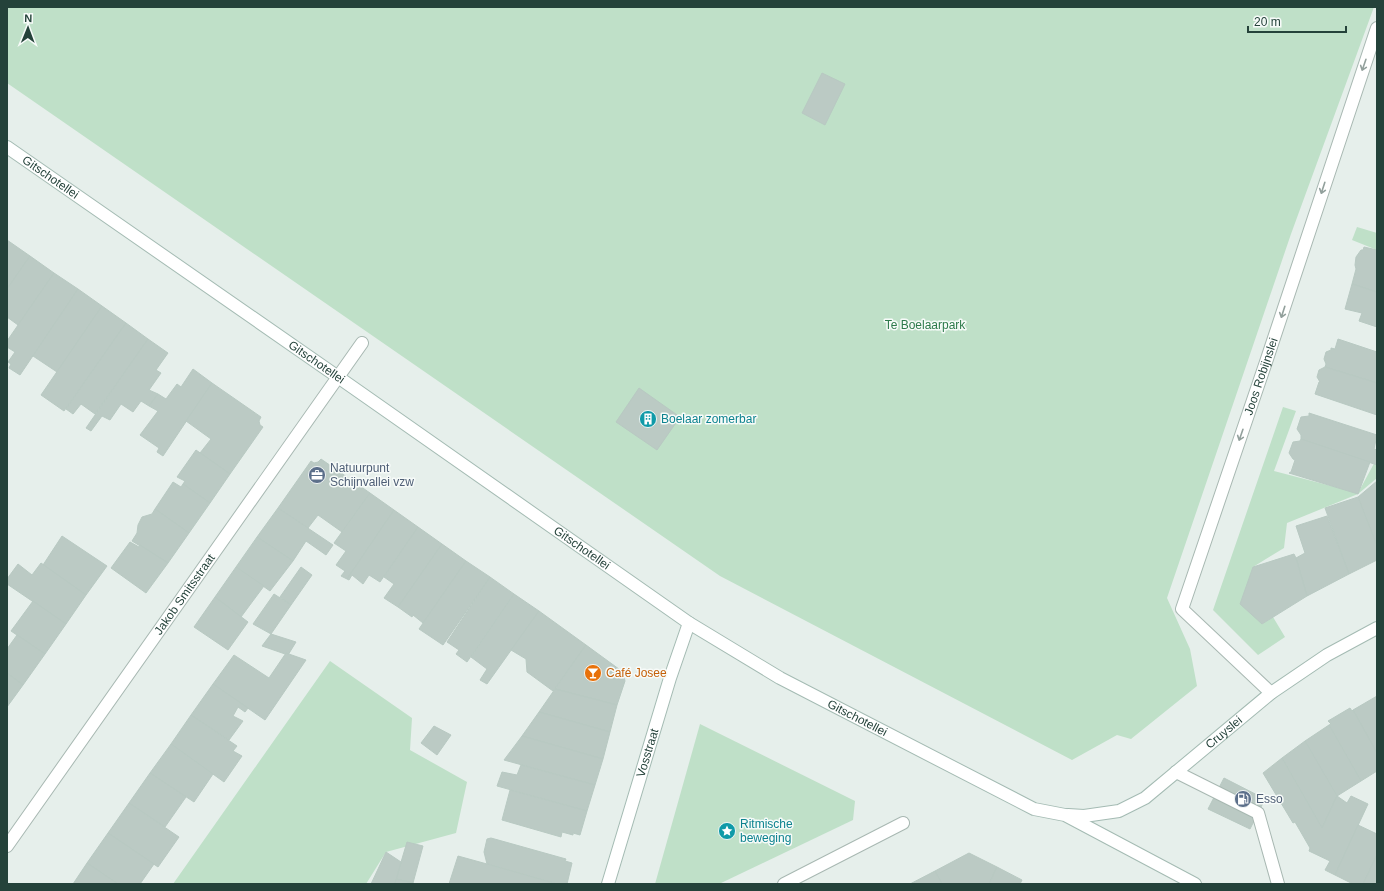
<svg xmlns="http://www.w3.org/2000/svg" width="1384" height="891" font-family="Arial,sans-serif">
<rect width="100%" height="100%" fill="#e6efeb"/>
<!-- green -->
<g fill="#bfe0c8">
<path d="M7 7H1374L1291 234 1167 598 1190 649 1197 686 1131 739 1117 735 1072 760 720 576 7 83Z"/>
<path d="M1357 227 1377 233V250L1352 240Z"/>
<path d="M1283 407 1296 411 1274 471 1358 493 1377 458V478L1358 494 1287 523 1284 548 1253 567 1262 624 1273 617 1285 637 1258 655 1213 610Z"/>
<path d="M330 661 412 718 410 750 467 782 456 833 386 852 366 884H173Z"/>
<path d="M700 724 855 801 853 820 719 884H655Z"/>
</g>
<!-- building -->
<g fill="#bbcac4" stroke="#b8c9c2">
<path d="M822 73 845 84 825 125 802 113Z"/>
<path d="M7 240 30 256 7 289Z"/>
<path d="M1364 247 1377 250V292L1352 284 1356 269 1355 265 1356 257 1361 250H1363Z"/>
<path d="M30 256 54 273 18 325 7 317V289Z"/>
<path d="M54 273 78 289 20 375 9 368 11 364 8 362 15 352 7 347V341Z"/>
<path d="M1352 284 1377 292V327L1359 321 1362 313 1345 309Z"/>
<path d="M78 289 102 306 57 372 33 356Z"/>
<path d="M102 306 126 323 64 411 41 395Z"/>
<path d="M126 323 148 339 95 414 81 404 73 414 66 409Z"/>
<path d="M148 339 168 353 156 370 161 373 149 390 158 394 149 406 141 401 133 412 121 404 110 420 102 416 91 431 86 428Z"/>
<path d="M1338 339 1377 352V383L1325 367 1326 364 1324 359 1326 352 1331 350V348L1335 349Z"/>
<path d="M1325 367 1377 383V415L1315 394 1319 382H1320L1317 377 1319 370Z"/>
<path d="M193 369 212 383 163 456 157 452 159 448 140 435 158 411 149 406 158 394 166 399 177 384 181 387Z"/>
<path d="M212 383 261 417 259 421 260 425 263 427 230 474 200 453 211 439 186 421Z"/>
<path d="M639 388 680 417 657 450 616 422Z"/>
<path d="M1309 413 1377 435 1374 449 1377 450V465L1301 439V435L1297 429 1301 417 1309 416Z"/>
<path d="M1301 439 1370 462 1358 494 1289 473 1291 472 1295 460 1293 459 1289 453 1293 442 1300 441Z"/>
<path d="M196 450 230 474 210 503 183 484 185 481 177 477Z"/>
<path d="M321 459 370 493 342 532 318 515 308 528 278 508 311 461 314 463 318 462Z"/>
<path d="M1377 481V546L1358 497Z"/>
<path d="M173 482 181 487 183 484 210 503 189 533 155 509Z"/>
<path d="M370 493 394 510 347 579 341 576 345 571 336 565 346 551 334 543Z"/>
<path d="M1358 497 1377 546V560L1349 574 1325 508Z"/>
<path d="M278 508 333 545 326 555 306 541 293 561 257 537Z"/>
<path d="M155 509 189 533 168 563 132 541 137 533 138 525 142 517 152 514Z"/>
<path d="M394 510 418 527 380 582 369 575 363 584 352 575 349 580 347 579Z"/>
<path d="M1327 516 1349 574 1307 596 1296 558 1305 553 1296 526Z"/>
<path d="M418 527 442 544 398 607 384 598 394 584 384 577Z"/>
<path d="M62 536 107 566 86 595 43 565Z"/>
<path d="M257 537 293 561 270 591 236 567Z"/>
<path d="M130 542 139 547 140 545 168 563 146 593 111 568Z"/>
<path d="M442 544 466 561 423 623 413 615 412 617 398 607Z"/>
<path d="M1294 554 1296 558 1307 596 1262 624 1240 604 1253 567Z"/>
<path d="M466 561 490 577 443 645 419 629Z"/>
<path d="M41 563 86 595 66 624 7 584V579L18 564 32 575Z"/>
<path d="M236 567 264 586 241 617 215 597Z"/>
<path d="M301 567 312 575 291 605 280 597Z"/>
<path d="M490 577 514 594 467 662 456 654 459 650 447 642Z"/>
<path d="M274 594 291 605 271 634 253 624Z"/>
<path d="M514 594 539 611 487 684 480 680 487 669 471 657Z"/>
<path d="M215 597 248 622 228 650 194 627Z"/>
<path d="M33 601 66 624 45 654 11 631Z"/>
<path d="M539 611 586 645 553 691 527 672 526 659 511 650Z"/>
<path d="M271 634 296 642 288 655 262 646Z"/>
<path d="M17 635 45 654 23 685 7 673V649Z"/>
<path d="M586 645 623 672 625 681 617 705 555 689Z"/>
<path d="M286 653 306 660 265 720 213 684 234 655 269 678Z"/>
<path d="M7 673 23 685 7 707Z"/>
<path d="M213 684 248 708 245 712 238 707 233 716 243 721 229 740 191 715Z"/>
<path d="M555 689 617 705 610 732 539 712Z"/>
<path d="M1377 696V753L1353 710Z"/>
<path d="M1350 708 1352 711 1353 710 1377 753V771L1361 781 1329 725 1331 724 1328 721Z"/>
<path d="M539 712 610 732 603 759 522 736Z"/>
<path d="M191 715 237 746 233 751 242 756 224 782 171 744Z"/>
<path d="M1329 725 1361 781 1337 796 1305 741Z"/>
<path d="M434 726 451 735 437 755 421 743Z"/>
<path d="M522 736 603 759 595 785 504 760Z"/>
<path d="M1305 741 1337 796 1322 828 1282 758Z"/>
<path d="M171 744 213 774 194 802 150 773Z"/>
<path d="M1282 758 1322 828 1337 796 1347 803 1351 796 1368 804 1335 875 1325 870 1330 861 1309 851 1310 848 1295 822 1293 823 1263 773Z"/>
<path d="M521 765 595 785 587 811 497 786 502 772 517 775Z"/>
<path d="M150 773 186 797 165 827 129 803Z"/>
<path d="M1224 778 1265 799 1250 829 1208 809Z"/>
<path d="M510 790 587 811 580 835 573 833V835L562 832 561 837 502 820Z"/>
<path d="M129 803 179 837 158 867 108 833Z"/>
<path d="M1358 825 1377 834V855L1363 884H1353L1335 875Z"/>
<path d="M108 833 154 864 140 884H118L87 863Z"/>
<path d="M491 838 566 859 565 861 572 863 567 884H557L487 864 484 852 487 839Z"/>
<path d="M407 842 423 846 413 883 396 879Z"/>
<path d="M386 852 401 862 395 884H371Z"/>
<path d="M969 853 997 867 989 884H942L935 871Z"/>
<path d="M1377 855V884H1363Z"/>
<path d="M458 856 487 864 557 884H449Z"/>
<path d="M87 863 118 884H73Z"/>
<path d="M997 867 1022 880 1020 884H989Z"/>
<path d="M935 871 942 884H910Z"/>
<path d="M396 879 413 883 415 884H395Z"/>
</g>
<g fill="none" stroke-linecap="round" stroke-linejoin="round">
<!-- lane casing -->
<g stroke="#a8b8b2" stroke-width="14">
<path id="lane" d="M1176 772 1258 813 1278 884"/>
</g>
<!-- street casing -->
<g stroke="#a8b8b2" stroke-width="14">
<g id="street">
<path id="s1" d="M1271 693 1182 609 1267 359 1377 28"/>
<path id="s2" d="M7 846 362 343"/>
<path d="M784 884 903 823"/>
</g>
</g>
<!-- secondary casing -->
<g stroke="#a4bbb3" stroke-width="14">
<g id="secondary">
<path id="s3" d="M7 147 338 377 689 623 780 678 1034 809 1065 815 1195 884"/>
<path id="s4" d="M1068 815 1084 816 1119 811 1145 798 1271 693 1327 655 1377 628"/>
<path id="s5" d="M608 884 670 678 689 623"/>
</g>
</g>
<!-- lane -->
<use href="#lane" stroke="#fff" stroke-width="12"/>
<!-- street -->
<use href="#street" stroke="#fff" stroke-width="12"/>
<!-- secondary -->
<use href="#secondary" stroke="#fff" stroke-width="12"/>
</g>
<!-- one-way arrows -->
<defs><path id="oneway-shaft" d="M-6 0H5M1.5-3L5.5 0L1.5 3" fill="none" stroke-width="1.6" stroke-linecap="round" stroke-linejoin="round"/></defs>
<g stroke="#92a09c">
<use href="#oneway-shaft" transform="translate(1364 65) rotate(109)"/>
<use href="#oneway-shaft" transform="translate(1323 188) rotate(108)"/>
<use href="#oneway-shaft" transform="translate(1283 312) rotate(108)"/>
<use href="#oneway-shaft" transform="translate(1241 435) rotate(109)"/>
</g>
<!-- icons -->
<defs>
<g id="building-disc" transform="scale(0.9)"><circle r="9.5" fill="#0f9aa8" stroke="#f7fbf9"/><path d="M-4-6H4V6H1V3H-1V6H-4ZM-2.5-4.3h1.7v1.8h-1.7ZM.8-4.3h1.7v1.8H.8ZM-2.5-1h1.7V.8h-1.7ZM.8-1h1.7V.8H.8Z" fill="#fff"/></g>
<g id="office-disc" transform="scale(0.9)"><circle r="9.5" fill="#5c6f8a" stroke="#f7fbf9"/><path d="M-6-3h4V-5.5h4V-3h4V5H-6ZM-1-4.5V-3h2v-1.5ZM-6 0V1H6V0Z" fill="#fff"/></g>
<g id="bar-disc" transform="scale(0.9)"><circle r="9.5" fill="#e8710a" stroke="#f7fbf9"/><path d="M-6-5H6L.8 .8V4.5H3.5V6h-7V4.5H-.8V.8Z" fill="#fff"/></g>
<g id="fuel-disc" transform="scale(0.9)"><circle r="9.5" fill="#5c6f8a" stroke="#f7fbf9"/><path d="M-5.5-6h7V0h2V4h1.3V-2.5L3-4.5l.8-.8L6-3V5H2.5V1h-1V6h-7ZM-4.2-4.7v3.2H.2V-4.7Z" fill="#fff"/></g>
<g id="sight-disc" transform="scale(0.9)"><circle r="9.5" fill="#0f9aa8" stroke="#f7fbf9"/><path d="M0-6L1.8-2.2L6-1.7L2.9 1.2L3.7 5.4L0 3.3L-3.7 5.4L-2.9 1.2L-6-1.7L-1.8-2.2Z" fill="#fff"/></g>
</defs>
<g fill-rule="evenodd">
<use href="#building-disc" x="648" y="419"/>
<use href="#office-disc" x="317" y="475"/>
<use href="#bar-disc" x="593" y="673"/>
<use href="#fuel-disc" x="1243" y="799"/>
<use href="#sight-disc" x="727" y="831"/>
</g>
<g text-anchor="middle" stroke-width="3" stroke-linejoin="round" paint-order="stroke">
<!-- street labels -->
<g font-size="12" fill="#24423a" stroke="#f7fbf9">
<text dy="4" stroke="none"><textPath href="#s3" startOffset="53">Gitschotellei</textPath></text>
<text dy="4" stroke="none"><textPath href="#s3" startOffset="377">Gitschotellei</textPath></text>
<text dy="4" stroke="none"><textPath href="#s1" startOffset="368">Joos Robijnslei</textPath></text>
<text dy="4" stroke="none"><textPath href="#s3" startOffset="701">Gitschotellei</textPath></text>
<text dy="4" stroke="none"><textPath href="#s2" startOffset="308">Jakob Smitsstraat</textPath></text>
<text dy="4" stroke="none"><textPath href="#s3" startOffset="1025">Gitschotellei</textPath></text>
<text dy="4" stroke="none"><textPath href="#s4" startOffset="183">Cruyslei</textPath></text>
<text dy="4" stroke="none"><textPath href="#s5" startOffset="137">Vosstraat</textPath></text>
</g>
<!-- park labels -->
<g font-size="12" fill="#2d7a4b" stroke="#f7fbf9">
<text x="925" y="329">Te Boelaarpark</text>
</g>
<!-- culture labels -->
<g font-size="12" fill="#0d838f" stroke="#f7fbf9" text-anchor="start">
<text x="661" y="423">Boelaar zomerbar</text>
<text x="740" y="828">Ritmische<tspan x="740" dy="14">beweging</tspan></text>
</g>
<!-- service labels -->
<g font-size="12" fill="#4e5e75" stroke="#f7fbf9" text-anchor="start">
<text x="330" y="472">Natuurpunt<tspan x="330" dy="14">Schijnvallei vzw</tspan></text>
<text x="1256" y="803">Esso</text>
</g>
<!-- food labels -->
<g font-size="12" fill="#c56008" stroke="#f7fbf9" text-anchor="start">
<text x="606" y="677">Café Josee</text>
</g>
</g>
<!-- border -->
<rect width="1384" height="891" fill="none" stroke="#24423a" stroke-width="16"/>
<!-- north arrow -->
<g transform="translate(28 28) rotate(1)" stroke="#f7fbf9" stroke-width="3" paint-order="stroke">
<path d="M0-3L7 15L0 10L-7 15Z" fill="#24423a"/>
<text y="-6" font-size="11" font-weight="bold" text-anchor="middle" fill="#24423a">N</text>
</g>
<!-- scale -->
<path d="M1248 26v6h98v-6" fill="none" stroke="#24423a" stroke-width="2"/>
<text x="1254" y="26" font-size="12" fill="#24423a" stroke="#f7fbf9" stroke-width="3" paint-order="stroke">20 m</text>
</svg>
